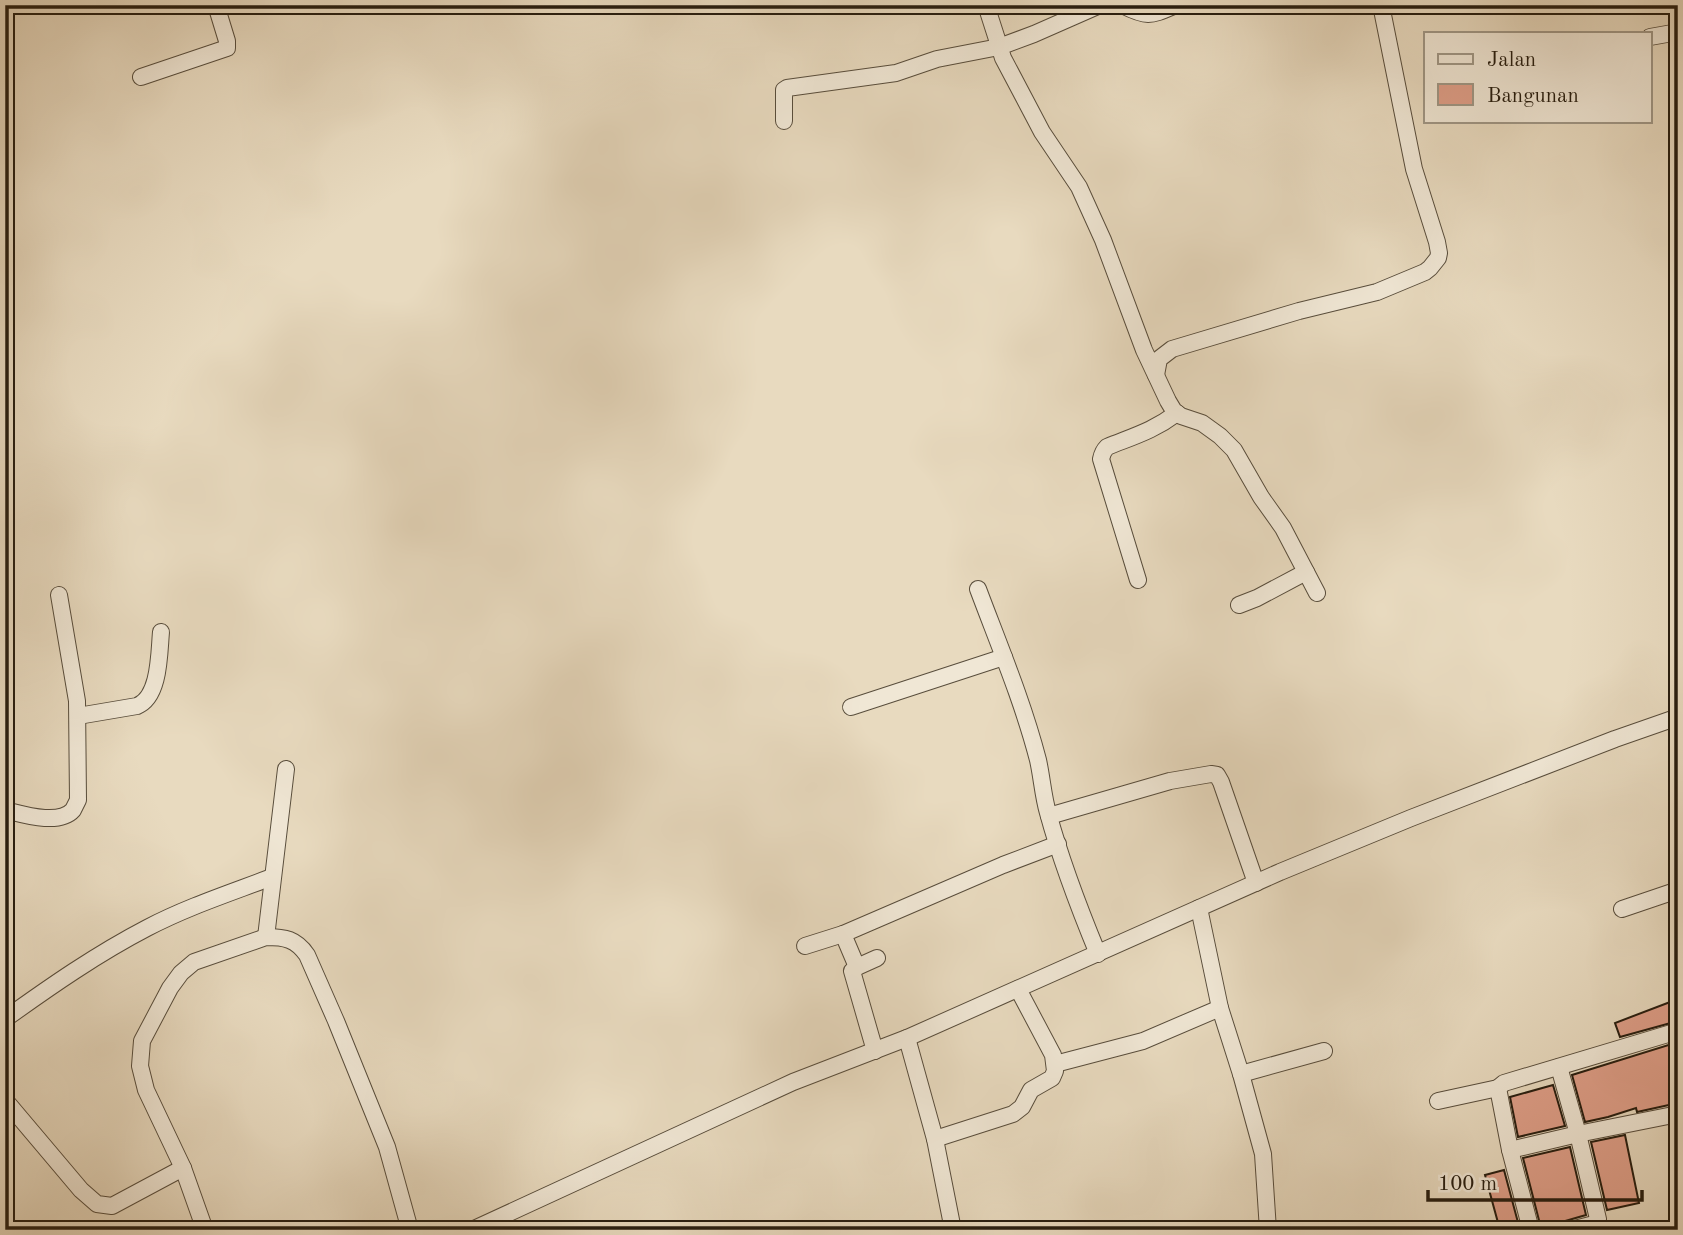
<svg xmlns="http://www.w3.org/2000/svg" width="1683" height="1235" font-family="'Old Standard TT',serif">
<rect width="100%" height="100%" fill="#e8dabf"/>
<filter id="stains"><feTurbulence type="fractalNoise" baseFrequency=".00286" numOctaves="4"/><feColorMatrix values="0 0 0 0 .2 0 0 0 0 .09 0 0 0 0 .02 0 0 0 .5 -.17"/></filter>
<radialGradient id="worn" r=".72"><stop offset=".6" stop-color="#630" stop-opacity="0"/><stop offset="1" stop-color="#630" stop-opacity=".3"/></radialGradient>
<!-- building -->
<g fill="#df9f89" stroke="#281e10" stroke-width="2">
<path d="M1678 999V1021L1620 1037 1615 1023Z"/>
<path d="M1678 1042V1103L1637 1112 1636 1108 1608 1117 1585 1122 1572 1075Z"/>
<path d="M1553 1085 1565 1126 1518 1137 1510 1097Z"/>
<path d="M1625 1135 1639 1203 1607 1210 1591 1142Z"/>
<path d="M1570 1147 1586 1215 1541 1228 1523 1158Z"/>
<path d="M1504 1170 1520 1230H1500L1485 1175Z"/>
</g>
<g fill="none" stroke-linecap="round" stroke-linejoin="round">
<!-- street casing -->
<g stroke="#584d3c" stroke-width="18">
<g id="street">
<path d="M986 5 1003 58 1042 132 1079 187 1103 240 1144 350 1168 401 1174 411 1181 416 1202 423 1220 436 1234 450 1261 497 1283 528 1317 593"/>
<path d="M1122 5C1148 18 1150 16 1176 5"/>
<path d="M1650 37 1678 32"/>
<path d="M141 77 227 48V41L216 5"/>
<path d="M784 121V90L787 88 896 73 937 59 999 47 1034 34 1100 5"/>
<path d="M1156 375 1159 359 1172 349 1299 311 1377 292 1425 272 1430 268 1438 258 1439 253 1437 242 1414 169 1381 5"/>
<path d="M1138 580 1101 459C1102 454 1103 451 1107 447 1134 436 1153 431 1177 413"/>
<path d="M978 589C999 645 1023 702 1038 760 1042 778 1043 796 1048 813 1061 861 1079 908 1098 954"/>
<path d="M1239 605 1257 598 1306 572"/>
<path d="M851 707 1004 657"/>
<path d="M78 716 137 706C160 697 159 653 161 632"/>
<path d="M5 810C22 814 59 826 73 810 74 808 77 802 78 800L77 701 59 595"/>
<path d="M1049 816 1170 781 1211 774 1217 775 1221 782 1256 883"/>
<path d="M1199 908 1220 1008 1241 1074 1263 1154 1268 1230"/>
<path d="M1622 909 1678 890"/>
<path d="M266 937 286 769"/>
<path d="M805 946 843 934"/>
<path d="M857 967 843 934 1003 865 1058 844"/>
<path d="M5 1019C51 986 97 954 147 928 187 907 230 893 272 877"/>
<path d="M907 1038 935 1139 953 1230"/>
<path d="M875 1051 852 971 857 967 877 958"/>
<path d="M1055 1064 1143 1041 1220 1008"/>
<path d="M1559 1067 1578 1134 1598 1219 1594 1224 1571 1230"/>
<path d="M1241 1074 1324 1051"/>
<path d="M5 1100 81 1190 97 1204 112 1206 183 1168"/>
<path d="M1438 1101 1498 1088"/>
<path d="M935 1139 1013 1114 1022 1107 1031 1090 1052 1078 1055 1071 1053 1055 1018 989"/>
<path d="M1510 1150 1578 1134 1678 1114"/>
<path d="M205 1230 183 1168 146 1090 140 1066 142 1041 170 988 181 973 194 962 266 937C285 937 296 939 307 955L336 1021 387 1147 410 1230"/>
<path d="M472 1230 793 1082 907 1038 1280 872 1411 818 1615 739 1678 717"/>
<path d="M1531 1230 1510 1150 1498 1088 1504 1083 1678 1031"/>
</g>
</g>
<!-- street -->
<use href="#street" stroke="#f0e7d5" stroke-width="16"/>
</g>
<!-- margin -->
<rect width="1683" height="1235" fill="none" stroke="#e8dabf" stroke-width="28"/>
<rect x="7" y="7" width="1669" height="1221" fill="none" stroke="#281e10" stroke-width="3.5"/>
<rect x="14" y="14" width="1655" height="1207" fill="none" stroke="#281e10" stroke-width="2"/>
<!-- legend -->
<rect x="1424" y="32" width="228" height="91" fill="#f0e7d5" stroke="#a09786" stroke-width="2"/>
<rect x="1438" y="54" width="35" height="10" fill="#f0e7d5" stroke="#a09786" stroke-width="2"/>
<text x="1487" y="66" font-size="21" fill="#281e10">Jalan</text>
<rect x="1438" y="84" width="35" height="21" fill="#df9f89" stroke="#a09786" stroke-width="2"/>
<text x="1487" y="102" font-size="21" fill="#281e10">Bangunan</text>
<!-- scale -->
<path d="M1428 1190v10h214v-10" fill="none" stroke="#281e10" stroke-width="3.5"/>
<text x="1438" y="1190" font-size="21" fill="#281e10" stroke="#f0e7d5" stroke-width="5" paint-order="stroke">100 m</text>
<rect width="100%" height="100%" filter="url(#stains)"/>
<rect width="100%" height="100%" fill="url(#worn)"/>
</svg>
